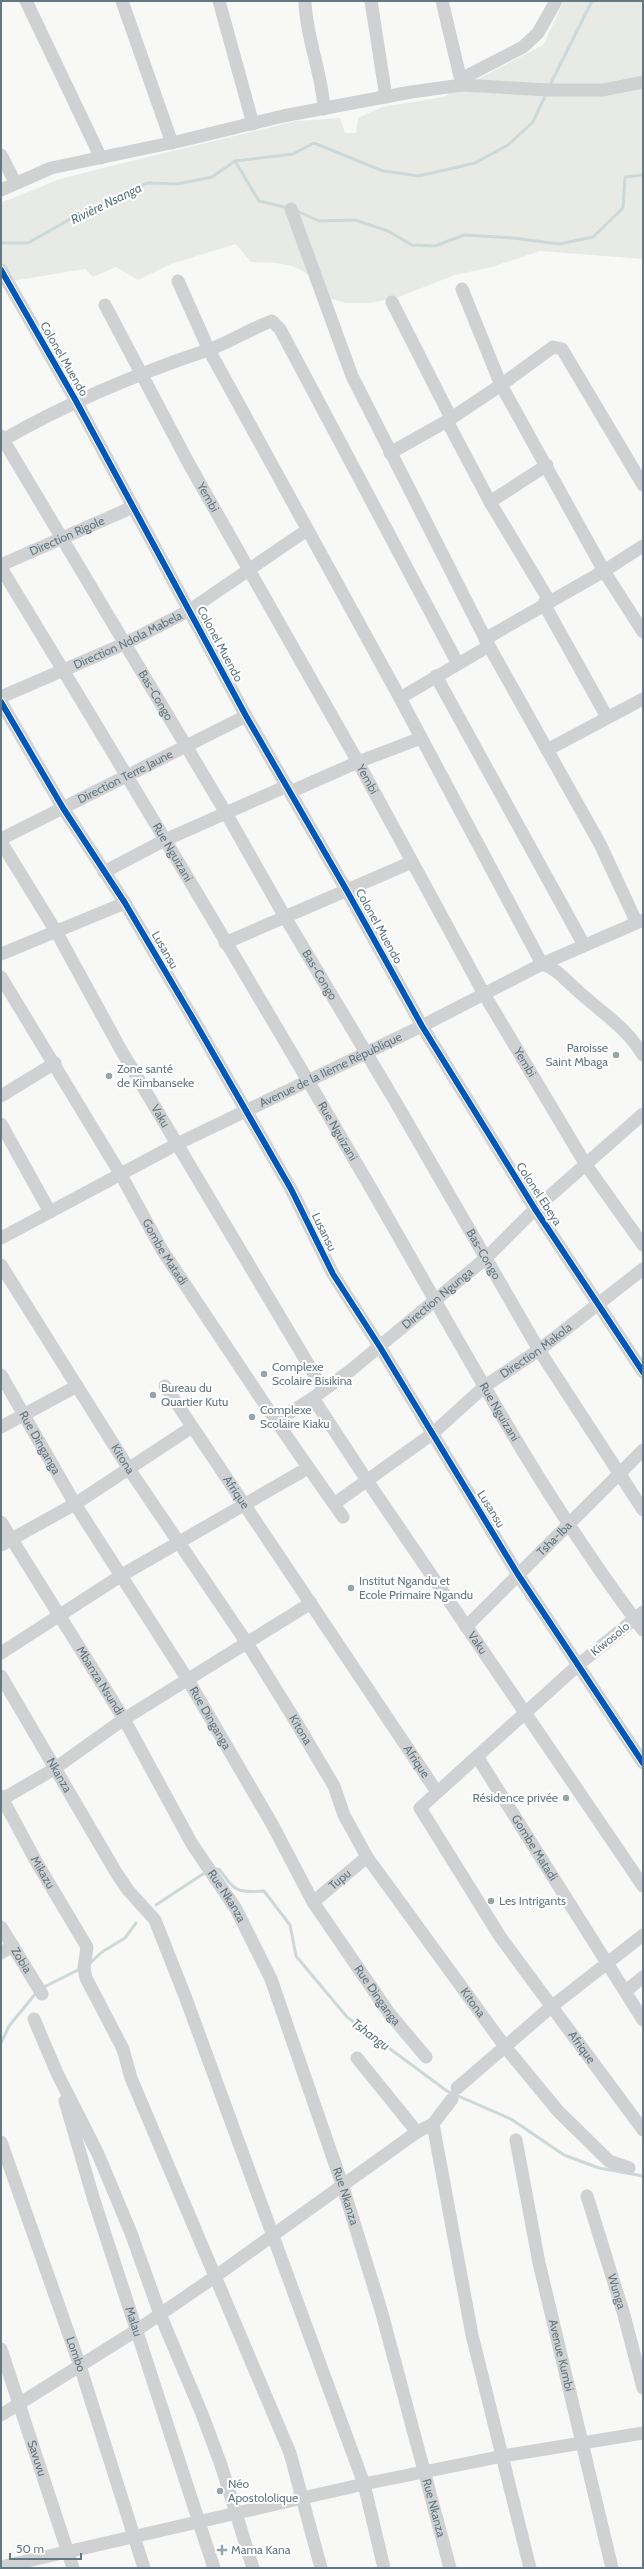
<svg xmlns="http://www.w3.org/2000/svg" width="644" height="2569" font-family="Cabin,sans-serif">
<rect width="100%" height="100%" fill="#f8f8f7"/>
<!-- green -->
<path fill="#e8ebe5" d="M564 1H643V259L540 251 492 267 455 275 396 298 369 303H346L325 297C307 263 286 263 251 262L236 244 171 264 138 280 116 267 93 277 85 269 13 281 1 286V203L3 202 60 179 111 166 296 121 340 118 345 133H356L358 118 382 107 443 97 543 45Z"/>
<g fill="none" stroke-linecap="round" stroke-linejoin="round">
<!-- stream -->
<g stroke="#cdd8d9" stroke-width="3">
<path d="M549 87 592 1"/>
<path d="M235 161 259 201 288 208"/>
<path d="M297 211 319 221 355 220 388 231 412 245 435 246 464 235 513 238 559 244 593 237 623 208 625 177 643 175"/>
<path d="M1 243H28L74 217 147 183 177 184 212 177 235 161 293 154 314 143 383 171 419 176 475 163 508 145 533 122 546 94"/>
<path d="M214 1869H219C235 1891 236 1893 264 1891L290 1925 296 1956 347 2017 447 2091 511 2119 564 2155 599 2168 643 2176"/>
<path d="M156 1905 206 1872"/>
<path d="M90 1963 102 1952 125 1938 136 1923"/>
<path d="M42 1988 80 1969"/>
<path d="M1 2043 9 2026 36 1993"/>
</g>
<!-- minor -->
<g stroke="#d0d1d2" stroke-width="13">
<path d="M26 1 101 158"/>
<path d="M122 1 172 143"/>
<path d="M219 1 253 124"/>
<path d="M305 1C306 38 322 72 324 109"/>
<path d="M371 1 386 97"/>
<path d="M442 1 462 85"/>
<path d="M461 79 523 47 538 33 556 1"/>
<path d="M1 155 15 182"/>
<path d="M1 190 51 168 180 141 283 116 411 92 462 85 548 90H603L643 82"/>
<path d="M291 209 352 376 489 646 600 844 636 921H640"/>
<path d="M1 270 76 401 246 716 347 891 422 1026 535 1209 643 1372"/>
<path d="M178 281 209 350 400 698 542 964C558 969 565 980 578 991 601 1012 626 1027 643 1055"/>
<path d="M462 289 501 385 553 347 562 349 643 485"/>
<path d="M392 302 451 418"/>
<path id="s1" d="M105 305 189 464 358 762 484 994 586 1165 643 1245"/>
<path d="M447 421 490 502 547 597 544 604 607 717"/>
<path id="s2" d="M1 436 226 813 285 917 395 1101 539 1350 643 1510"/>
<path d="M1 441C67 403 136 374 208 350 230 342 250 329 272 321L280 329 458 664"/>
<path d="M390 453 447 421 501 385 604 571 643 632"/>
<path d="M490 502 547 465"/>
<path id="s3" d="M1 565 133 507"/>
<path id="s4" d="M1 568C124 770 246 974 365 1178 454 1331 536 1489 643 1630"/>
<path d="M485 639 604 571 643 546"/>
<path d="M436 676 584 945"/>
<path id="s5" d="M1 697 124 644 190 610 307 530"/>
<path d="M400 698 489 646"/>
<path d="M1 702 63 808 125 903 195 1022 291 1189 333 1274 380 1347 517 1573 643 1763"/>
<path d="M547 750 643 699"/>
<path d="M290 792 358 762 421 738"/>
<path id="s6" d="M1 839 246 716"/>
<path id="s7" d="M1 842 57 933 121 1050 323 1389"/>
<path d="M104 872 165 840 287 786"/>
<path d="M225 943 412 862"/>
<path d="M1 954 125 903"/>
<path id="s8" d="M1 977 121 1175 162 1250 276 1421 343 1517"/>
<path d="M1 1096 55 1063"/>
<path d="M1 1124 50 1212"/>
<path id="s9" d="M1 1238 177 1144 422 1026 542 964 643 920"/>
<path id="s10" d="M1 1265 129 1469 247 1643 293 1717 334 1786 344 1815 367 1857 506 2048 558 2111 609 2161 629 2168"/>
<path id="s11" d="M1 1375 75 1504 188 1680 272 1824 313 1902 389 2013 426 2057"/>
<path id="s12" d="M165 1386 437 1792"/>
<path id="s13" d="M313 1398 368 1482 643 1886"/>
<path id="s14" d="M276 1421 313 1398 351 1370 486 1258 535 1209 643 1114"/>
<path d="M1 1427 77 1386"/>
<path id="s15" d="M334 1504 432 1434 485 1386 539 1350 643 1269"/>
<path id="s16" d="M1 1522 124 1719 192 1844 236 1909 271 1979 343 2187 381 2310 450 2568"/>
<path d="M1 1545 75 1504 192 1427"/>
<path id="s17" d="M643 1612 577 1666 420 1808 501 1938 643 2130"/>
<path id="s18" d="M466 1627 643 1450"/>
<path d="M1 1653 122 1575 308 1468"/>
<path id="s19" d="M1 1676 117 1874 128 1890 155 1920 185 1996 364 2484 384 2568"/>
<path id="s20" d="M478 1758 643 2020"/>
<path id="s21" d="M1 1796 37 1863 87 1947 84 1968 86 1978 123 2049 131 2078 290 2453 321 2568"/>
<path d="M1 1800 54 1769 124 1719 311 1603"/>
<path id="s22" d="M313 1902 367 1857"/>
<path id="s23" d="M1 1927 42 1994"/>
<path d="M1 1953 13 1946"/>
<path d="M626 1991 643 1977"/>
<path d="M34 2019 57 2073 98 2154 131 2233 160 2314 202 2414 221 2465 253 2568"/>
<path d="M357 2058 417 2132"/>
<path d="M457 2088 551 2007 643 1935"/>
<path id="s24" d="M65 2101 93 2197 214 2568"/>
<path d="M433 2124 472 2335 530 2568"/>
<path id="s25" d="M516 2140 539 2263 612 2568"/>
<path id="s26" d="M1 2142 80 2366 144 2568"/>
<path id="s27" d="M587 2196 624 2315 643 2388"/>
<path id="s28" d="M1 2349 73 2568"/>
<path d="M1 2415 137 2330 216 2276 417 2132 433 2124 452 2099"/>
<path d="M1 2567 364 2484 503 2456 643 2433"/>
</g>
<!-- cycleway casing -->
<g stroke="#fff" stroke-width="8">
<g id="cycleway">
<path d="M1 270 76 401 246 716 347 891 422 1026 535 1209 643 1372"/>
<path d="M1 702 63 808 125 903 195 1022 291 1189 333 1274 380 1347 517 1573 643 1763"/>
</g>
</g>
<!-- cycleway -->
<use href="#cycleway" stroke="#0057b8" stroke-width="6"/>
</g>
<!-- markers -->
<g fill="#96a5ac" stroke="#fff" stroke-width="1.5">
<circle cx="616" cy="1055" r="4"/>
<circle cx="109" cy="1076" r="4"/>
<circle cx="264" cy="1374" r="4"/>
<circle cx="153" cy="1395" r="4"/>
<circle cx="252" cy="1417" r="4"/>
<circle cx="351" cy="1588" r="4"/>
<circle cx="566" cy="1798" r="4"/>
<circle cx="491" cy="1901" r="4"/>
<circle cx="220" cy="2491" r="4"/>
<path d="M220 2544h4v4h4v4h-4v4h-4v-4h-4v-4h4z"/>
</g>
<g text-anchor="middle" stroke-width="4" stroke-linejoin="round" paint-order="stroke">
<!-- street labels -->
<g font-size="12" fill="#627883" stroke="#fff">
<text transform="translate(64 359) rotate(60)" y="4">Colonel Muendo</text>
<text dy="4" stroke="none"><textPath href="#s1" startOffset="218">Yembi</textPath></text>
<text dy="4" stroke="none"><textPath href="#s3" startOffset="72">Direction Rigole</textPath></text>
<text dy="4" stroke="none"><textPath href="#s5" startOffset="139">Direction Ndola Mabela</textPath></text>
<text transform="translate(220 644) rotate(62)" y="4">Colonel Muendo</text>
<text dy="4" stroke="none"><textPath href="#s2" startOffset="302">Bas-Congo</textPath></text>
<text dy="4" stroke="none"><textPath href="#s6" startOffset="139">Direction Terre Jaune</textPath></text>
<text dy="4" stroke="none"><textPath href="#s1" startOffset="542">Yembi</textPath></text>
<text dy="4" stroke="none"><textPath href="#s4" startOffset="332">Rue Nguizani</textPath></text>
<text transform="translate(379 926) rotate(61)" y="4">Colonel Muendo</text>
<text transform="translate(165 950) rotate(60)" y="4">Lusansu</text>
<text dy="4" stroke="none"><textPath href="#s2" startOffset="626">Bas-Congo</textPath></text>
<text dy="4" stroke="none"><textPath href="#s1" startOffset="866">Yembi</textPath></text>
<text dy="4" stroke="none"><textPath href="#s9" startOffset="370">Avenue de la IIème République</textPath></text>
<text dy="4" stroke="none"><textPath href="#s7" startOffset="317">Vaku</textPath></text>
<text dy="4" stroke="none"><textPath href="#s4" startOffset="656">Rue Nguizani</textPath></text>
<text transform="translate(539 1194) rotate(57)" y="4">Colonel Ebeya</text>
<text transform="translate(324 1232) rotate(64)" y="4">Lusansu</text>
<text dy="4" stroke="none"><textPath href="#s8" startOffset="320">Gombe Matadi</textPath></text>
<text dy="4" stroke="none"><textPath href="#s2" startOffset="950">Bas-Congo</textPath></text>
<text dy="4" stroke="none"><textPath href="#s14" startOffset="203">Direction Ngunga</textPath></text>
<text dy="4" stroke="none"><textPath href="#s15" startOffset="254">Direction Makola</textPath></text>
<text dy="4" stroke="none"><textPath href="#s4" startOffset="980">Rue Nguizani</textPath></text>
<text dy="4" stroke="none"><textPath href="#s11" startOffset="78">Rue Dinganga</textPath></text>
<text dy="4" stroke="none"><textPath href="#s10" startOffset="229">Kitona</textPath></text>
<text dy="4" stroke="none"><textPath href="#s12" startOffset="128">Afrique</textPath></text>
<text transform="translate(491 1509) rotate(58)" y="4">Lusansu</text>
<text dy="4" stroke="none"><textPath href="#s18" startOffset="125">Tsha-Iba</textPath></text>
<text transform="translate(610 1639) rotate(-39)" y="4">Kiwosolo</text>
<text dy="4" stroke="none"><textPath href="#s13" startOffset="295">Vaku</textPath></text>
<text dy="4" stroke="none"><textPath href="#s16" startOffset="187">Mbanza Nsundi</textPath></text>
<text dy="4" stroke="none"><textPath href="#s11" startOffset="402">Rue Dinganga</textPath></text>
<text dy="4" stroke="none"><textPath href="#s10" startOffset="553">Kitona</textPath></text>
<text dy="4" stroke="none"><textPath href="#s12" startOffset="452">Afrique</textPath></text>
<text dy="4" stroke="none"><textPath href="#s19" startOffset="115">Nkanza</textPath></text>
<text dy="4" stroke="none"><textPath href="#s20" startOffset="106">Gombe Matadi</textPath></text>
<text dy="4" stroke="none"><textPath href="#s21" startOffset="87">Mikazu</textPath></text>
<text dy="4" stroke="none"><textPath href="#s22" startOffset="35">Tupu</textPath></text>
<text dy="4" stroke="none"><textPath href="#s16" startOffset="437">Rue Nkanza</textPath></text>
<text dy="4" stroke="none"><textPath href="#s23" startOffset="39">Zobia</textPath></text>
<text dy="4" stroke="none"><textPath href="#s11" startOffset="726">Rue Dinganga</textPath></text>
<text dy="4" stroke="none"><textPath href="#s10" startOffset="877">Kitona</textPath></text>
<text dy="4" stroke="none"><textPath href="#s17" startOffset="586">Afrique</textPath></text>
<text dy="4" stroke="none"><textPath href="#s16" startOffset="761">Rue Nkanza</textPath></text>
<text dy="4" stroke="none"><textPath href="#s27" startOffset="100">Wunga</textPath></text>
<text dy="4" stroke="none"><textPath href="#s24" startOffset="231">Malau</textPath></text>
<text dy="4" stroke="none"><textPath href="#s26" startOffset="225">Lombo</textPath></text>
<text dy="4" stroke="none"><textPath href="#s25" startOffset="220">Avenue Kumbi</textPath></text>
<text dy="4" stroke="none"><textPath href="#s28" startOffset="115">Savuvu</textPath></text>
<text dy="4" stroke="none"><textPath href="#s16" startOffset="1085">Rue Nkanza</textPath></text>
</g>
<!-- poi labels -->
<g font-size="12" fill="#627883" stroke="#fff" text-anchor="start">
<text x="608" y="1052" text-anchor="end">Paroisse<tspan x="608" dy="14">Saint Mbaga</tspan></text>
<text x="117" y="1073">Zone santé<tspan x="117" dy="14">de Kimbanseke</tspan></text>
<text x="272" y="1371">Complexe<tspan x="272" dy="14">Scolaire Bisikina</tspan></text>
<text x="161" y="1392">Bureau du<tspan x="161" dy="14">Quartier Kutu</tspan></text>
<text x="260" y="1414">Complexe<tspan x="260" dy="14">Scolaire Kiaku</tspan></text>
<text x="359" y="1585">Institut Ngandu et<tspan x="359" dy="14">Ecole Primaire Ngandu</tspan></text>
<text x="558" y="1802" text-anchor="end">Résidence privée</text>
<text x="499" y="1905">Les Intrigants</text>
<text x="228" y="2488">Néo<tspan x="228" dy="14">Apostololique</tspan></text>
<text x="231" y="2554">Mama Kana</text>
</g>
<!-- water labels -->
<g font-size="13" font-style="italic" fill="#5d787d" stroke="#fff">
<text transform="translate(106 203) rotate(-26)" y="5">Rivière Nsanga</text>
<text transform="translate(371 2034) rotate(37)" y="5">Tshangu</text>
</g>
</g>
<!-- border -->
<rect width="644" height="2569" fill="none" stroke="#627883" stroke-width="4"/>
<!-- scale -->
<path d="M10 2553v6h71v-6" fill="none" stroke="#627883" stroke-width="2"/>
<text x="16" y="2553" font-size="12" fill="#627883" stroke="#ffffff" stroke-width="3" paint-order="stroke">50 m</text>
</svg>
